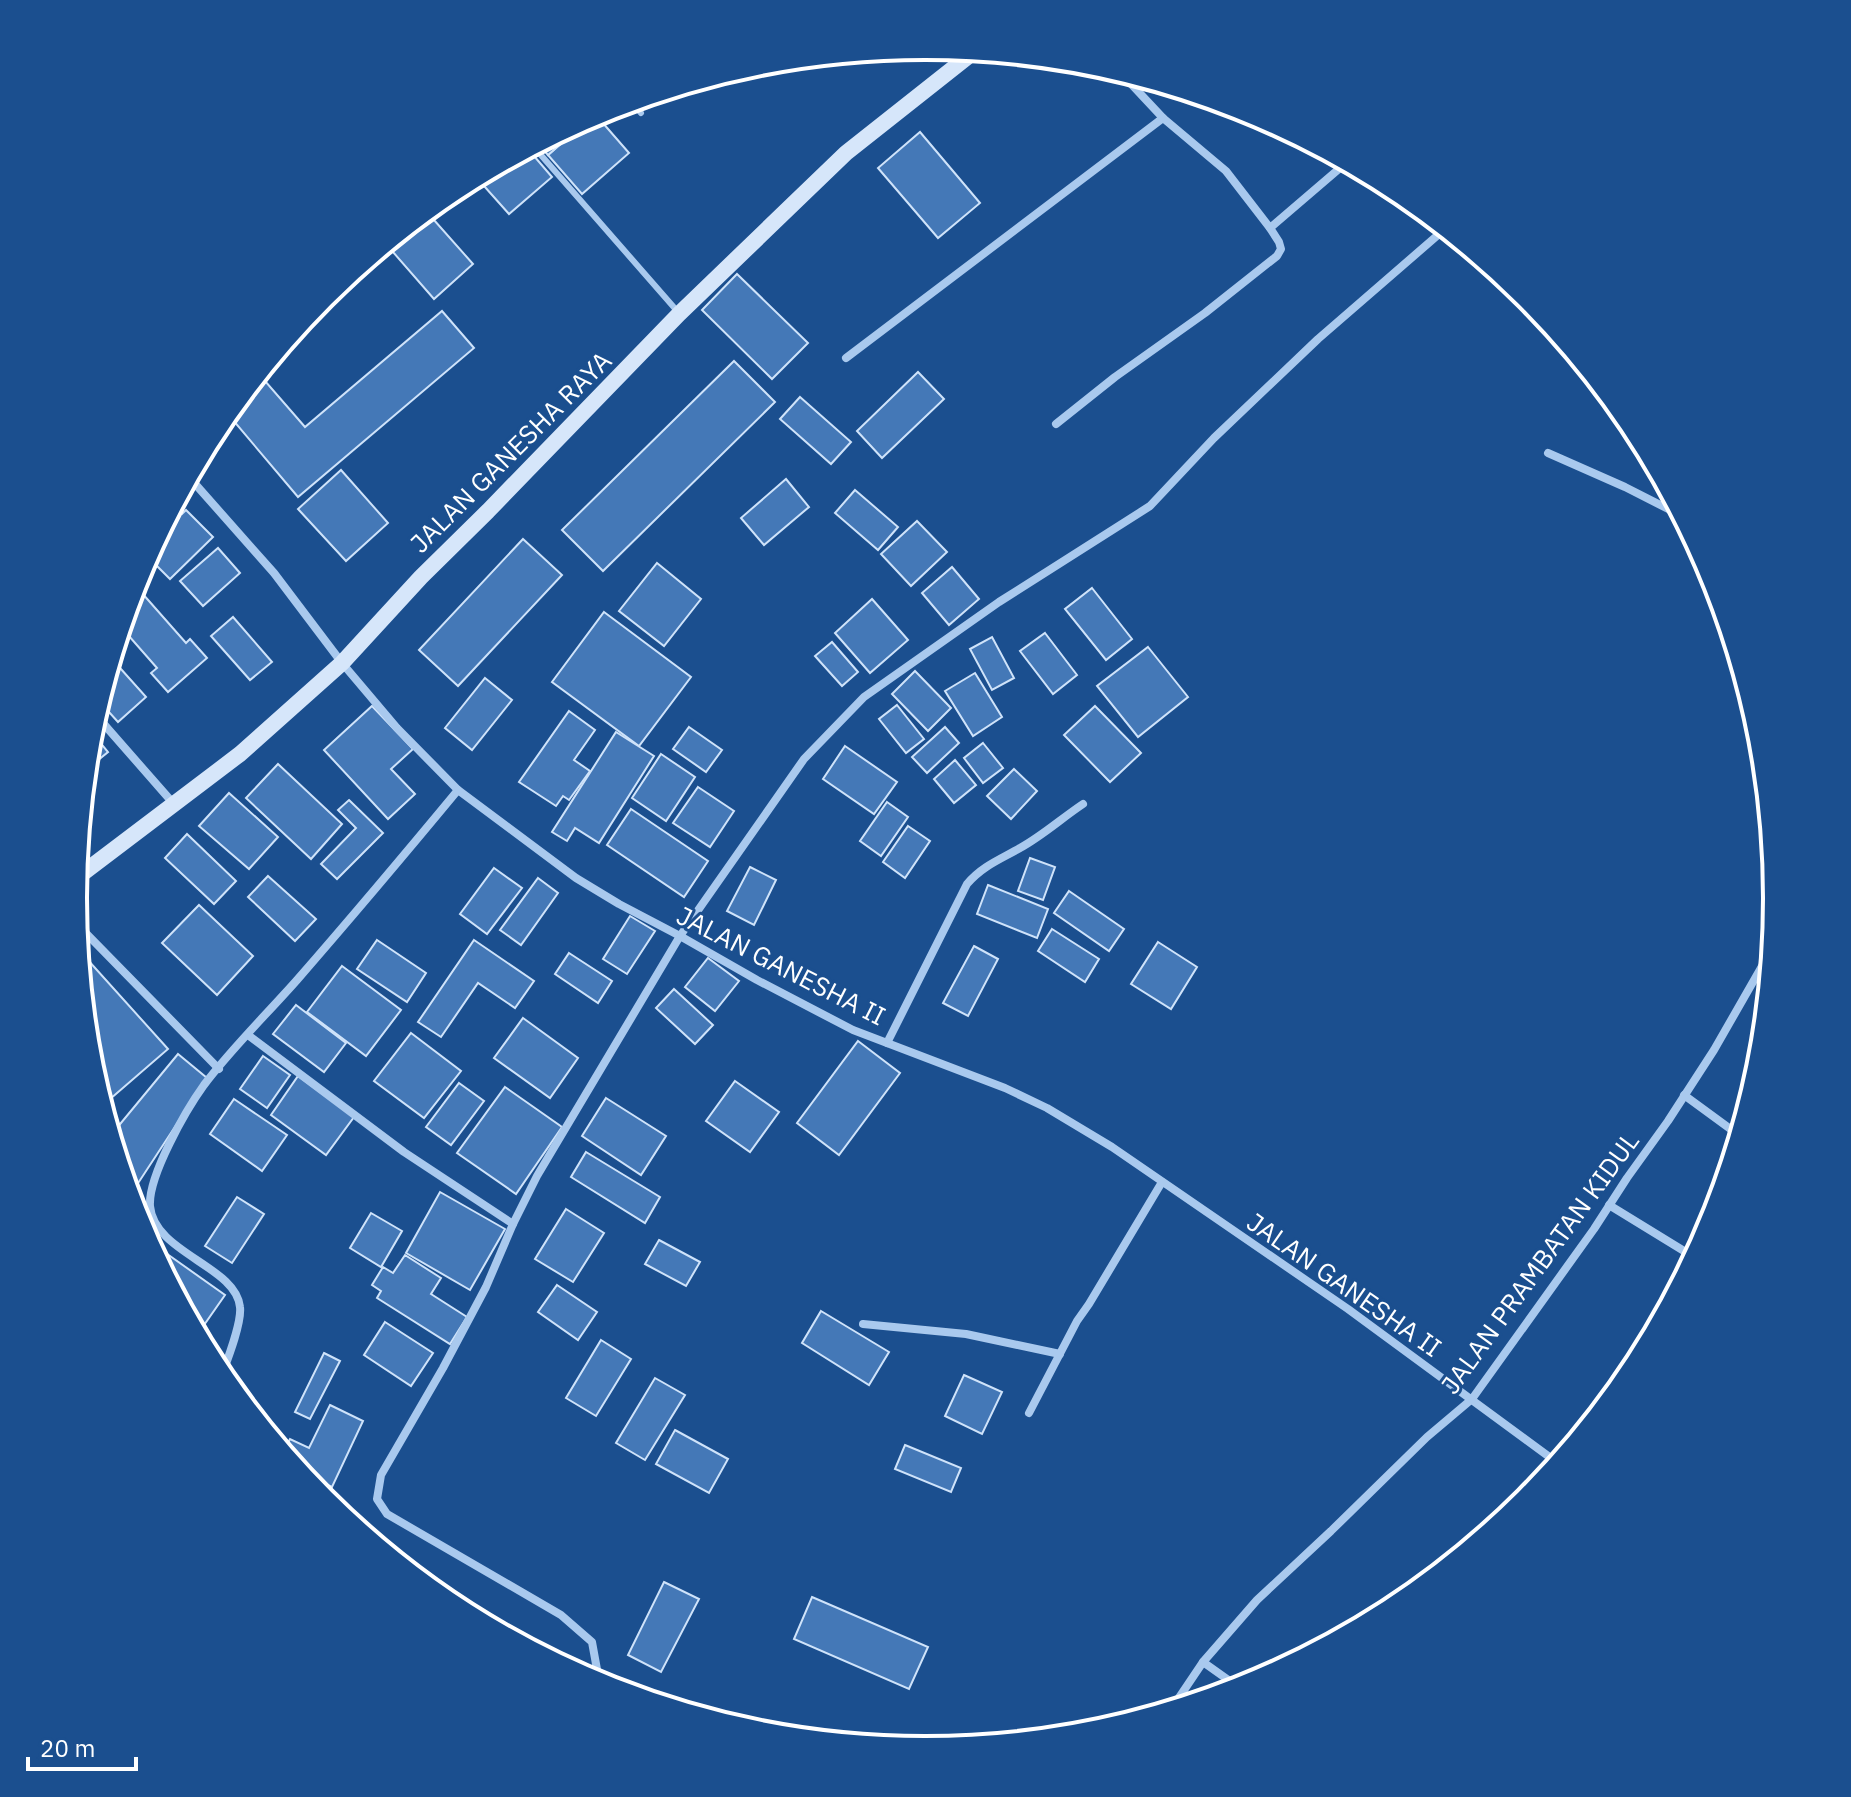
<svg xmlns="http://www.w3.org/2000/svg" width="1851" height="1797" font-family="'IBM Plex Sans',sans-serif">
<rect width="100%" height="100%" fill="#1b4f8f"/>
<!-- building -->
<g fill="#4478b7" stroke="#cfe3fa" stroke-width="2">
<path d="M595 114 629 153 582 194 548 155Z"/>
<path d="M595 114 548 155 538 144 595 113Z"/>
<path d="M920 132 980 203 938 238 878 168Z"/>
<path d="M528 149 552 177 509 214 476 177Z"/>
<path d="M426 211 473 264 434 299 386 244Z"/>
<path d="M737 274 808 343 772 379 702 310Z"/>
<path d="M442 311 474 348 298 497 227 413 259 374 305 427Z"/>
<path d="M734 361 775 402 603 571 562 530Z"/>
<path d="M918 372 944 399 882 458 857 431Z"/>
<path d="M800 397 851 442 831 464 780 419Z"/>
<path d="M341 470 388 523 346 561 298 509Z"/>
<path d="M786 479 809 507 764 545 741 518Z"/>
<path d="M855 490 898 527 878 550 835 513Z"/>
<path d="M173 506 182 514 186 510 213 537 170 579 147 556Z"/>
<path d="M917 521 947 552 911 586 881 554Z"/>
<path d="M523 539 562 575 458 686 419 650Z"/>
<path d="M218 548 240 573 203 606 180 581Z"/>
<path d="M657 563 701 599 664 646 619 611Z"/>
<path d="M952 567 979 599 949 625 922 593Z"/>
<path d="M134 584 186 643 190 639 207 658 168 692 151 673 157 668 121 627Z"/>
<path d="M1092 588 1132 639 1106 660 1065 609Z"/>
<path d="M872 599 908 640 870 673 835 633Z"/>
<path d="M604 612 691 677 639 746 552 682Z"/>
<path d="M233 617 272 662 250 680 211 636Z"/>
<path d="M1045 633 1077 675 1053 694 1020 651Z"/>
<path d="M992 637 1014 678 992 690 970 649Z"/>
<path d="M832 642 858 672 842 686 815 656Z"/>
<path d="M1148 647 1188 697 1138 737 1097 686Z"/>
<path d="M112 659 146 697 118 722 99 701Z"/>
<path d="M915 671 951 708 928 731 892 694Z"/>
<path d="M975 673 1002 717 973 736 945 691Z"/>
<path d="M485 678 512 700 472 750 445 728Z"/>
<path d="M897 705 924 739 906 753 879 719Z"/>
<path d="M372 706 413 749 391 769 415 794 388 819 324 750Z"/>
<path d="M1095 706 1141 753 1110 782 1064 735Z"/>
<path d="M569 711 595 730 574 760 590 771 569 800 563 796 556 806 519 782Z"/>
<path d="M689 727 722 750 706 772 673 749Z"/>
<path d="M945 727 959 743 927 773 912 757Z"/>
<path d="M90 730 108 752 86 770 89 732Z"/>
<path d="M616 732 654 756 599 843 575 828 567 841 552 832Z"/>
<path d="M983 743 1003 768 983 783 964 758Z"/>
<path d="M845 746 897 782 874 814 823 779Z"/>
<path d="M661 754 695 777 666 821 632 798Z"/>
<path d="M955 760 976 785 954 803 934 779Z"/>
<path d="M278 764 342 824 311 859 246 798Z"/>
<path d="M1014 769 1037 791 1011 819 987 796Z"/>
<path d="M698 787 734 811 710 847 673 823Z"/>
<path d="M229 793 278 837 249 869 199 826Z"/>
<path d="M349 800 383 833 337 879 321 864 356 828 338 810Z"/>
<path d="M887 802 908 817 881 856 860 841Z"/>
<path d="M631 809 708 861 684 897 607 845Z"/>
<path d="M908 826 930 841 905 878 883 862Z"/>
<path d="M187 834 236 881 214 904 165 858Z"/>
<path d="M1030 858 1055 867 1043 900 1018 891Z"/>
<path d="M750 867 776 880 754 925 727 911Z"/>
<path d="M494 868 522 888 487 934 460 914Z"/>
<path d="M268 876 316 919 295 941 248 897Z"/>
<path d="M538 878 558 893 521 945 500 930Z"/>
<path d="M988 885 1048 909 1037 938 977 914Z"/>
<path d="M1069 891 1124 929 1109 951 1054 913Z"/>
<path d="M199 905 253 956 217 995 162 943Z"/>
<path d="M630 916 655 931 627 974 603 959Z"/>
<path d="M1052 929 1099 959 1085 982 1038 951Z"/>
<path d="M377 940 426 973 407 1002 357 969Z"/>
<path d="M474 940 534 981 515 1008 478 983 441 1037 418 1022Z"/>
<path d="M1158 942 1197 967 1171 1009 1131 984Z"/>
<path d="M974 946 998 959 968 1016 943 1003Z"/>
<path d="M78 949 168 1049 102 1106 89 1064Z"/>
<path d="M569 953 612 981 598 1003 555 974Z"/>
<path d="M708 958 739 981 715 1011 685 987Z"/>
<path d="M342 966 401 1010 366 1056 307 1012Z"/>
<path d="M674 989 713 1025 695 1044 656 1008Z"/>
<path d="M296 1005 346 1043 324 1072 273 1034Z"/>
<path d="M523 1018 578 1058 550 1098 494 1058Z"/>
<path d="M411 1033 461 1071 424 1118 374 1081Z"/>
<path d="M858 1041 900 1073 839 1155 797 1123Z"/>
<path d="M178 1054 207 1078 129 1197 111 1135Z"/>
<path d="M263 1056 290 1075 267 1108 240 1089Z"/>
<path d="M298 1076 354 1117 326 1155 271 1115Z"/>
<path d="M735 1081 779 1112 750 1152 706 1121Z"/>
<path d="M459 1083 484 1101 451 1145 426 1127Z"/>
<path d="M505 1087 562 1127 516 1194 457 1153Z"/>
<path d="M606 1098 666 1136 641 1175 582 1136Z"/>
<path d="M234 1099 287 1135 262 1171 210 1134Z"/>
<path d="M586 1152 660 1197 645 1223 571 1177Z"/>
<path d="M440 1192 505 1229 470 1290 406 1253Z"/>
<path d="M237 1197 264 1214 232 1263 205 1246Z"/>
<path d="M566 1209 604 1233 573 1282 535 1259Z"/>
<path d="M371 1213 402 1231 381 1267 350 1248Z"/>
<path d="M146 1239 225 1295 197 1335Z"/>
<path d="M659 1240 700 1262 686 1286 645 1264Z"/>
<path d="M405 1255 441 1278 431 1294 467 1317 450 1344 377 1298 381 1291 372 1285 383 1267 393 1273Z"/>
<path d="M557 1285 597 1312 578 1340 538 1312Z"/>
<path d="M821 1311 889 1352 869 1385 802 1343Z"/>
<path d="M385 1322 433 1353 411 1386 364 1355Z"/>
<path d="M601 1340 631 1359 596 1416 566 1398Z"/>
<path d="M324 1353 340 1361 310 1419 295 1412Z"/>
<path d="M964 1375 1002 1392 982 1434 945 1416Z"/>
<path d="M655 1378 685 1395 645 1460 616 1443Z"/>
<path d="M330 1405 363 1421 332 1487 298 1472 283 1453 290 1439 309 1448Z"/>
<path d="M675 1430 728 1459 709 1493 656 1464Z"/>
<path d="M905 1445 961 1468 951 1492 895 1469Z"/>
<path d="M357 1524 379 1535 375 1544 355 1528Z"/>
<path d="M664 1582 699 1599 661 1672 628 1655Z"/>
<path d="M812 1597 928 1647 909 1689 794 1639Z"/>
</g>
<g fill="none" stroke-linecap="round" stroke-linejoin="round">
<!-- lane -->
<g stroke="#a9c9ee" stroke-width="6">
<path d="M631 101 641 113"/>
<path d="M533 146 678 312"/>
</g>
<!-- street -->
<g stroke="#a9c9ee" stroke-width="8">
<path d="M1270 228 1347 162"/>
<path d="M846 358 1163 118"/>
<path d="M1056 424 1115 377 1205 313 1277 256 1281 249 1279 242 1270 228 1226 171 1163 118 1119 71"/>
<path d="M1548 453 1625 487 1684 517"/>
<path d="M189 477 274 573 342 663 397 728 458 790 576 878 619 904 680 936 757 980 853 1030 1005 1088 1047 1108 1112 1147 1348 1309 1559 1464"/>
<path d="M95 714 173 803"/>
<path d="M75 922 219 1069"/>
<path d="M248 1035 404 1152 513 1224"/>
<path d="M887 1043 967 884C982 866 1001 859 1020 848 1042 836 1062 818 1083 804"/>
<path d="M1684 1095 1740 1136"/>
<path d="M1609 1205 1684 1251 1695 1260"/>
<path d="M863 1324 966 1334 1060 1354"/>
<path d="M221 1377C227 1361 242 1323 240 1307 236 1266 154 1253 150 1206 148 1176 186 1110 204 1085 232 1048 266 1015 297 980 351 918 405 854 458 790"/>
<path d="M1029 1413 1077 1321 1089 1304 1162 1182"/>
<path d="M1203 1662 1241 1689"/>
<path d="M600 1686 592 1642 561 1615 387 1514 377 1499 381 1475 443 1368 486 1287 513 1224 537 1176 680 936 804 759 864 697 999 602 1150 506 1214 438 1318 339 1446 228"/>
<path d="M1170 1711 1203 1662 1257 1600 1331 1531 1427 1437 1472 1399 1594 1229 1627 1178 1668 1121 1714 1050 1773 947"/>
</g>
<!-- secondary -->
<path stroke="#d6e6fa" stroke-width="16" d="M75 879 240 754 342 663 421 577 488 511 679 314 846 153 975 51"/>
</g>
<g text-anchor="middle" stroke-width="6" stroke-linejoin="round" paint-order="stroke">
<!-- street labels -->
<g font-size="26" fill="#fff" stroke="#1b4f8f">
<text transform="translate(511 452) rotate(-45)" y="9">JALAN GANESHA RAYA</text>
<text transform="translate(781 966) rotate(27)" y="9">JALAN GANESHA II</text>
<text transform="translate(1540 1263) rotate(-54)" y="9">JALAN PRAMBATAN KIDUL</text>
<text transform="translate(1344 1285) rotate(35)" y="9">JALAN GANESHA II</text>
</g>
</g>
<!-- crop -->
<path d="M0 0H1851V1797H0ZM87 898a838 838 0 1 1 1676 0a838 838 0 1 1-1676 0Z" fill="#1b4f8f" fill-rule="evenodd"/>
<path fill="none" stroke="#fff" stroke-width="4" d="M87 898a838 838 0 1 1 1676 0a838 838 0 1 1-1676 0Z"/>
<!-- scale -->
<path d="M28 1757v12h108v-12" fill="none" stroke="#ffffff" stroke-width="4"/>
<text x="40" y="1757" font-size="24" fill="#ffffff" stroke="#1b4f8f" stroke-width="6" paint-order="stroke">20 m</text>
</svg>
